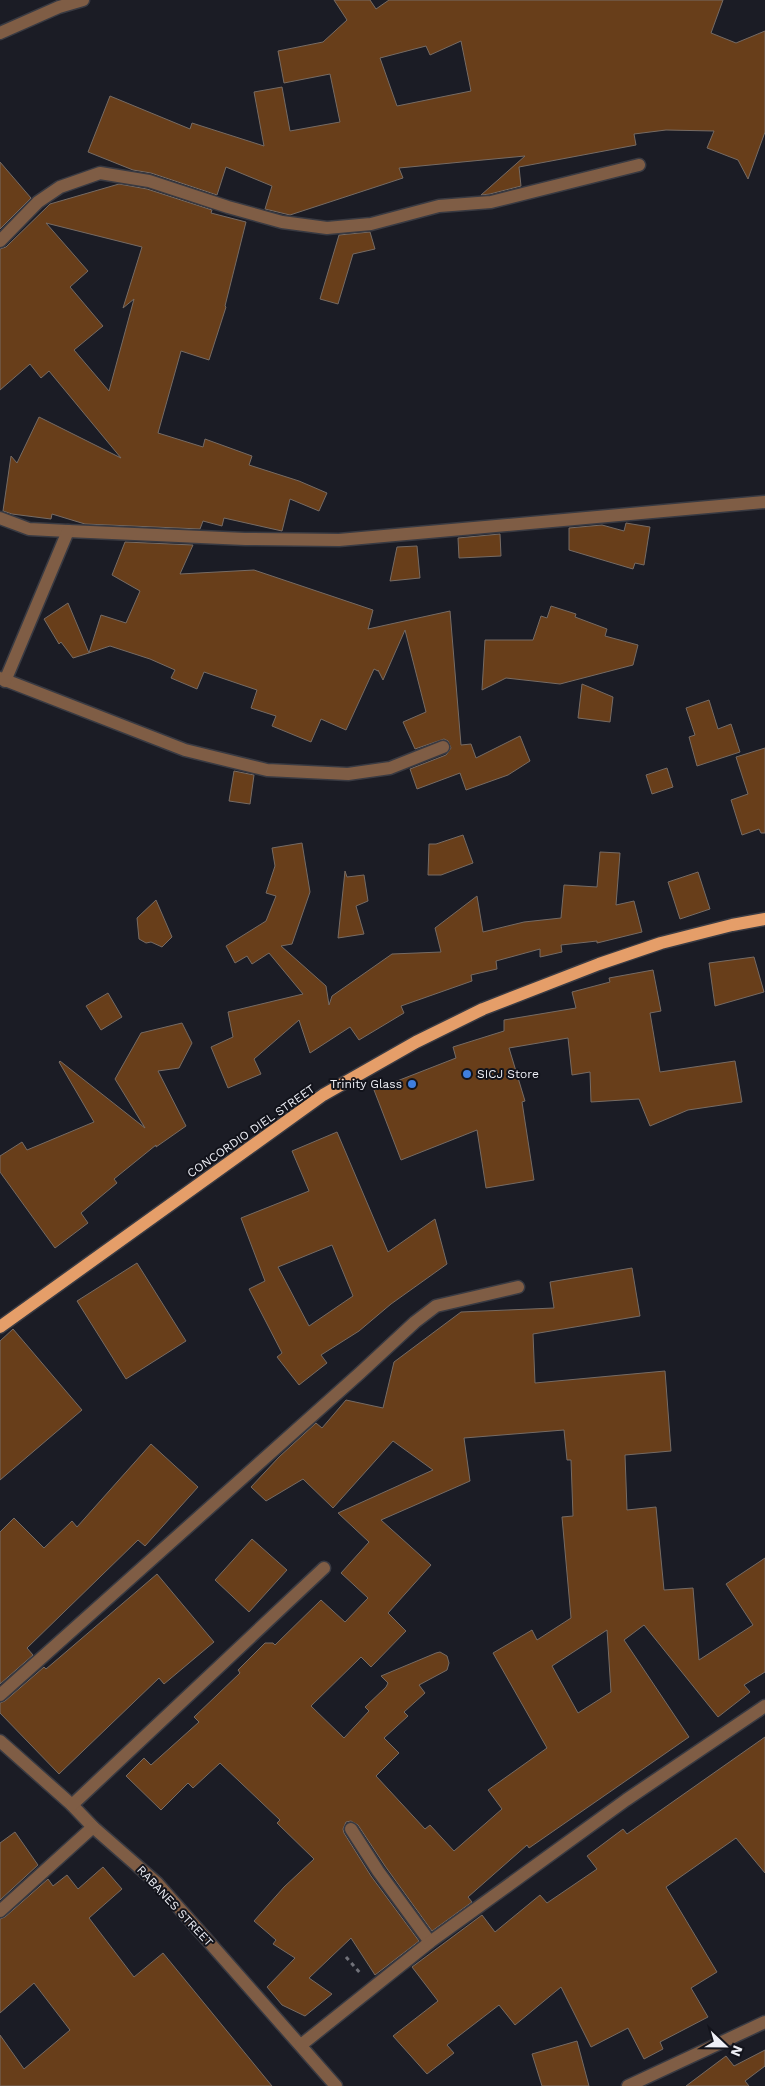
<svg xmlns="http://www.w3.org/2000/svg" width="765" height="2086" font-family="'Work Sans',sans-serif">
<rect width="100%" height="100%" fill="#1b1c25"/>
<!-- building -->
<g fill="#683e1a" stroke="#766b64" fill-rule="evenodd">
<path d="M334 0H370L376 9 389 0H723L711 33 736 43 765 31V132L748 179 738 160 707 148 714 131 666 130 634 134 636 145 519 167 521 186 490 194 481 195 525 156 399 168 403 178 290 215 265 209 272 186 226 167 217 195 151 173 133 170 88 152 110 96 190 129 192 123 264 146 254 92 282 87 290 131 340 122 330 74 284 83 278 51 323 42 347 20ZM461 41 471 91 397 106 380 58 426 46 430 55Z"/>
<path d="M0 162 31 198 0 229Z"/>
<path d="M119 184 147 189 212 210 211 213 246 222 225 306 226 307 209 360 181 351 158 433 203 447 205 439 252 456 249 465 299 481 327 493 319 511 290 499 282 531 224 518 222 526 203 521 200 529 85 524 52 514 51 519 12 514 3 511 11 456 17 463 39 417 121 458 49 371 41 378 30 364 0 390V249L6 247 50 204ZM46 223 142 247 123 308 134 299 109 391 74 350 103 326 70 287 88 271Z"/>
<path d="M370 232 375 249 353 254 338 304 320 299 339 235Z"/>
<path d="M626 523 650 527 644 565 635 563 633 569 569 550V528L602 525 624 531Z"/>
<path d="M500 534 501 556 459 558 458 538Z"/>
<path d="M125 542 193 545 180 574 254 570 373 610 368 629 450 611 461 745 471 744 476 758 520 736 530 761 508 775 466 790 460 773 417 789 410 769 446 755 451 748 448 741 444 739 415 749 403 722 426 712 405 630 383 680 378 670V671L374 669 346 730 321 719 311 742 272 726 276 716 251 708 257 690 204 672 197 689 171 678 175 670 150 659 110 646 89 653 101 615 126 623 140 591 112 575Z"/>
<path d="M417 546 420 578 390 581 397 547Z"/>
<path d="M68 603 89 653 73 658 61 642 59 644 44 619Z"/>
<path d="M551 606 576 614 575 617 607 629 605 636 638 645 633 665 560 684 506 678 482 690 485 640H533L541 616 547 618Z"/>
<path d="M582 684 613 697 610 722 578 718Z"/>
<path d="M709 700 718 729 731 724 740 752 697 766 689 737 695 735 686 708Z"/>
<path d="M765 748V833H761L759 829 742 835 731 800 748 794 736 757Z"/>
<path d="M667 768 673 787 652 794 646 775Z"/>
<path d="M234 771 254 775 250 804 229 801Z"/>
<path d="M463 835 473 863 441 875H428L429 844H436Z"/>
<path d="M302 843 310 892 292 944 281 946 326 986 329 1005 332 996 392 954 441 952 435 928 477 896 483 932 524 922 561 918 564 885 597 887 600 852 620 853 616 905 634 901 642 932 597 943V941L561 945 562 952 540 957V949L496 961 497 969 471 975 472 981 401 1006 404 1013 359 1040 350 1027 310 1053 299 1020 254 1059 261 1074 228 1088 211 1047 233 1037 228 1012 303 994 269 953 252 964 247 956 235 963 226 946 266 921 276 896 266 893 275 866 272 848Z"/>
<path d="M345 871 347 877 364 875 368 901 356 906 364 934 338 938Z"/>
<path d="M698 872 710 909 680 919 668 882Z"/>
<path d="M156 900 172 937 162 947 151 942 146 943 139 939 137 918Z"/>
<path d="M754 957 764 992 715 1006 709 963Z"/>
<path d="M653 970 661 1011 650 1013 660 1072 735 1061 742 1102 688 1110 650 1126 639 1099 591 1102 590 1072 572 1075 568 1038 509 1048 525 1101 522 1102 534 1180 486 1188 477 1130 401 1160 374 1090 456 1058 453 1047 504 1031V1020L576 1008 572 992 610 982 609 978Z"/>
<path d="M108 993 122 1017 101 1030 86 1006Z"/>
<path d="M182 1023 192 1043 179 1068 158 1071 186 1126 156 1147V1145L114 1179 117 1183 81 1213 88 1223 55 1248 0 1172V1156L22 1142 27 1150 94 1122 59 1062 60 1061 145 1128 115 1079 141 1033Z"/>
<path d="M337 1132 388 1252 435 1219 447 1264 391 1304 359 1331 321 1355 327 1363 299 1385 277 1357 282 1353 249 1289 265 1281 241 1218 309 1191 292 1151ZM332 1245 353 1296 309 1326 278 1267Z"/>
<path d="M137 1263 186 1341 126 1379 77 1301Z"/>
<path d="M632 1268 640 1316 533 1334 535 1383 665 1371 671 1451 625 1455 627 1510 656 1507 664 1590 693 1588 699 1660 753 1625 726 1584 765 1558V1672L744 1685 750 1692 718 1717 644 1625 624 1640 689 1737 529 1848 527 1845 468 1897 472 1902 432 1931 385 1866 358 1825 351 1821 346 1822 343 1829 344 1833 371 1876 419 1941 375 1975 351 1938 309 1978 332 1994 305 2016 282 2005 267 1987 295 1958 273 1944 276 1940 254 1921 284 1887 314 1859 277 1823 280 1820 220 1763 193 1788 188 1783 161 1810 126 1776 144 1758 151 1765 199 1722 194 1717 240 1673 238 1670 265 1643H273L275 1645 321 1600 345 1622 368 1598 341 1573 369 1542 338 1513 433 1470 393 1441 333 1508 303 1479 266 1501 251 1487 279 1457 316 1423 322 1428 346 1400 383 1408 394 1362 461 1312 554 1308 550 1282ZM564 1430 567 1460H571L573 1516 562 1517 571 1618 537 1640 532 1630 493 1653 547 1748 488 1790 502 1809 454 1851 430 1825 425 1829 376 1776 399 1753 384 1738 408 1716 404 1712 425 1693 419 1685 447 1670 449 1663 447 1656 440 1652 436 1653 381 1676 388 1683 386 1687 365 1707 369 1711 344 1738 311 1706 361 1657 371 1667 406 1631 388 1613 431 1565 381 1520 470 1481 464 1438ZM607 1630 611 1692 578 1713 552 1666Z"/>
<path d="M13 1329 82 1410 0 1480V1341Z"/>
<path d="M151 1444 198 1487 145 1546 138 1540 27 1648 33 1655 0 1684V1532L14 1518 44 1548 72 1521 77 1527Z"/>
<path d="M252 1539 287 1570 249 1612 215 1580Z"/>
<path d="M157 1574 214 1642 164 1684 159 1678 59 1774 0 1713V1703L5 1701 44 1667 46 1669Z"/>
<path d="M765 1737V1873L736 1838 666 1887 717 1972 691 1988 708 2017 660 2042 663 2049 644 2059 628 2028 591 2047 561 1987 515 2025 499 2005 447 2045 454 2053 427 2074 393 2036 438 2001 412 1967 482 1915 495 1932 540 1895 547 1903 597 1869 587 1856 623 1829 627 1834Z"/>
<path d="M15 1832 38 1865 0 1900V1843Z"/>
<path d="M103 1867 122 1889 89 1918 134 1977 163 1953 272 2086H0V2035L24 2069 70 2030 34 1983 0 2013V1919L5 1917 48 1879 53 1886 67 1875 78 1889Z"/>
<path d="M577 2041 589 2086H542L532 2054Z"/>
<path d="M765 2050V2066L745 2081 749 2086H686L726 2056 734 2066Z"/>
</g>
<g fill="none" stroke-linecap="round" stroke-linejoin="round">
<!-- minor casing -->
<g stroke="#393a42" stroke-width="15">
<g id="minor">
<path d="M0 33 59 7 83 0"/>
<path d="M0 241 38 202 60 187 100 173 149 181 228 207 282 222 327 228 371 224 439 206 491 202 639 165"/>
<path d="M0 518 29 529 68 531 245 539 339 540 765 502"/>
<path d="M0 678 185 750 267 770 348 774 390 768 443 747"/>
<path d="M5 681 68 531"/>
<path d="M0 1695 360 1373 415 1322 436 1306 518 1287"/>
<path d="M0 1741 72 1805 93 1827 157 1883 336 2086"/>
<path d="M72 1805 324 1568"/>
<path d="M351 1829 378 1871 430 1942"/>
<path d="M0 1911 93 1827"/>
<path d="M301 2045 430 1942 626 1800 765 1706"/>
<path d="M628 2086 765 2022"/>
</g>
</g>
<!-- major casing -->
<g stroke="#393a42" stroke-width="15">
<path id="major" d="M0 1327 323 1095 416 1042 483 1009 599 964 661 943 732 925 765 919"/>
</g>
<!-- path -->
<path stroke="#71727a" stroke-width="3" stroke-dasharray="4 4" stroke-linecap="butt" d="M346 1957 361 1974"/>
<!-- minor -->
<use href="#minor" stroke="#7f5d45" stroke-width="12"/>
<!-- major -->
<use href="#major" stroke="#e59e69" stroke-width="12"/>
</g>
<!-- markers -->
<g fill="#3f7fe0" stroke="#12131b" stroke-width="2">
<circle cx="467" cy="1074" r="5"/>
<circle cx="412" cy="1084" r="5"/>
</g>
<g text-anchor="middle" stroke-width="4" stroke-linejoin="round" paint-order="stroke">
<!-- poi labels -->
<g font-size="12" fill="#eeeff6" stroke="#12131b" text-anchor="start">
<text x="477" y="1078">SICJ Store</text>
<text x="402" y="1088" text-anchor="end">Trinity Glass</text>
</g>
<!-- street labels -->
<g font-size="12" fill="#eeeff6" stroke="#12131b">
<text transform="translate(251 1131) rotate(-35)" y="4">CONCORDIO DIEL STREET</text>
<text transform="translate(175 1906) rotate(47)" y="4">RABANES STREET</text>
</g>
</g>
<!-- north arrow -->
<g transform="translate(725 2046) rotate(112)" stroke="#12131b" stroke-width="4" paint-order="stroke">
<path d="M0-4L9 19L0 12L-9 19Z" fill="#eeeff6"/>
<text y="-8" font-size="14" font-weight="bold" text-anchor="middle" fill="#eeeff6">N</text>
</g>
</svg>
